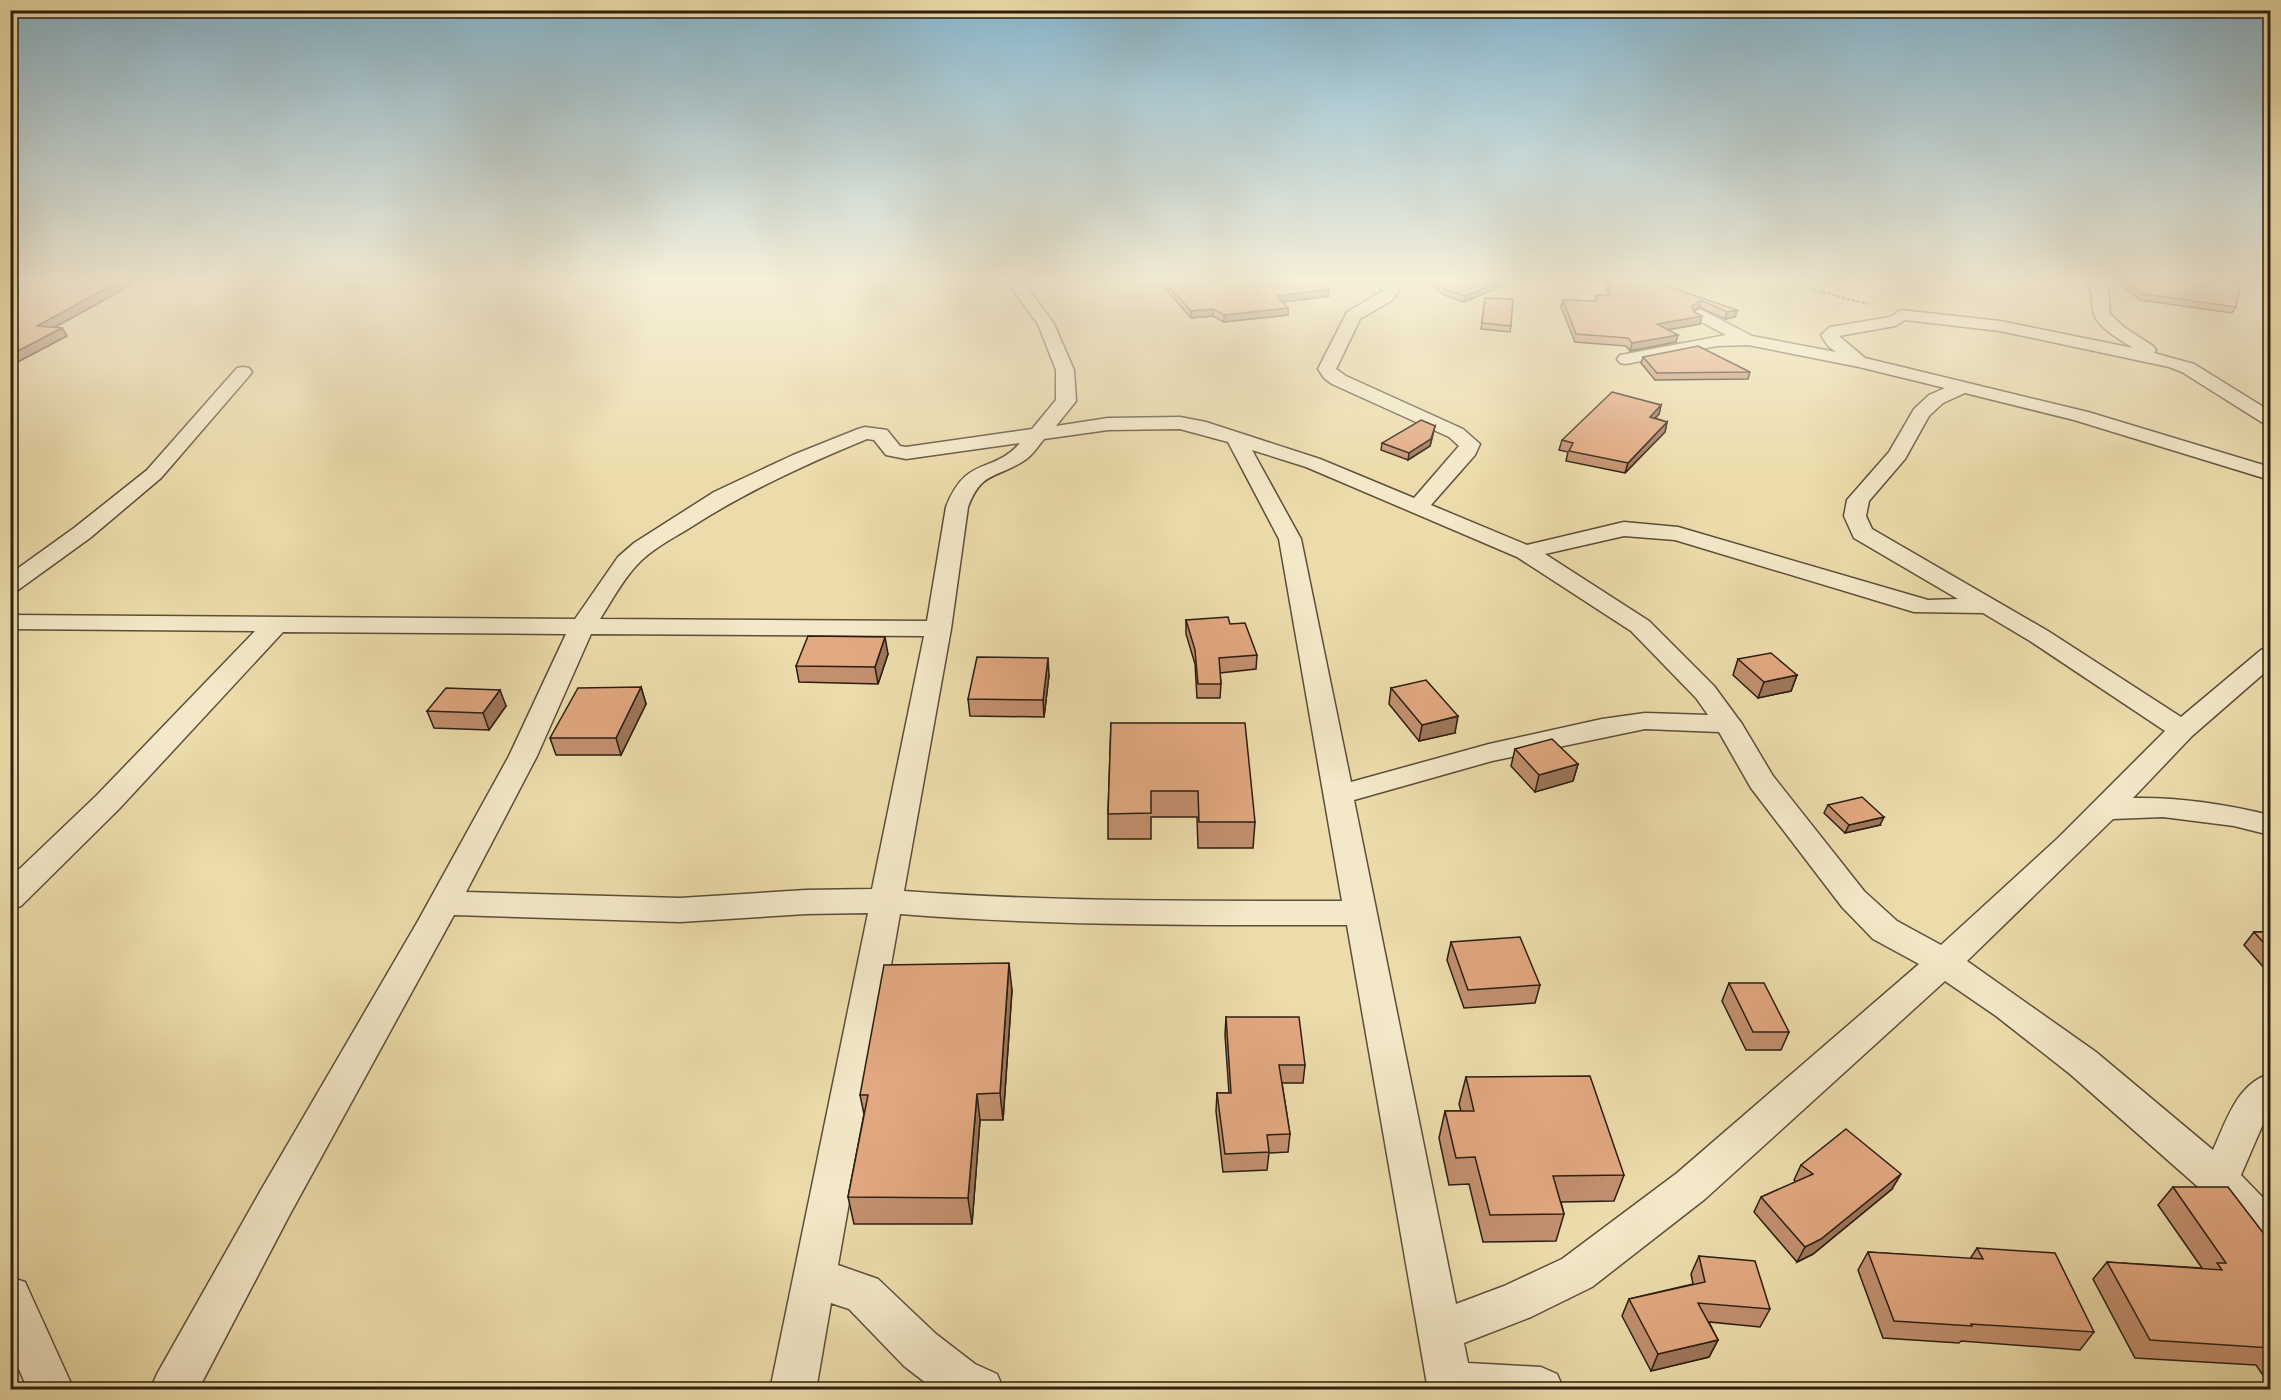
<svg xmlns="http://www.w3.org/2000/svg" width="2281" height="1400" font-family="'Libre Bodoni',serif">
<rect width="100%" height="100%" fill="#ecdcab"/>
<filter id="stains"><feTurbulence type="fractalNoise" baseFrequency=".00333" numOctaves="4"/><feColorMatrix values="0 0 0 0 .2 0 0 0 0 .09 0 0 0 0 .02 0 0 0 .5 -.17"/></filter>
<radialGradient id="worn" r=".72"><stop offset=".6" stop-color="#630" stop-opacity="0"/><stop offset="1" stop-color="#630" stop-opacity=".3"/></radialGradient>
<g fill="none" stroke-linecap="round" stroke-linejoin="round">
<!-- minor casing -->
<g stroke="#5c4e38" stroke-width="3">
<g id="minor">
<path d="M1005 279H1021L1054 324 1074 370 1076 401 1056 426 1108 418 1180 417 1206 422 1320 459 1414 498 1459 446 1449 437 1332 384 1324 378 1318 369 1347 312 1383 291 1375 279H1391L1399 291 1391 301 1360 319 1336 369 1346 376 1463 429 1480 444 1475 455 1431 505 1527 545 1624 522 1678 527 1928 600 1958 599 1854 538 1844 516 1847 500 1889 452 1914 409 1929 395 1945 388 1859 367 1748 345 1717 346 1626 364 1620 363 1617 359 1620 355 1626 354 1726 335 1694 318 1692 314 1700 309 1752 336 1836 352 1828 346 1821 335 1830 327 1890 317 1901 310 2000 321 2133 348C2122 341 2097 327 2094 314 2089 297 2097 296 2084 279H2101L2108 287 2110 314 2124 327 2153 346 2156 350 2154 353 2194 364 2270 411V425L2263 423 2182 372 2169 367 2000 331 1905 320 1895 326 1839 336 1865 358 2088 412 2270 467V480L2074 420 1965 393 1943 403 1929 416 1905 459 1869 501 1866 516 1872 529 2048 631 2181 717 2261 650 2270 647V668L2192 736 2133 798C2179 797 2225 804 2270 815V835L2234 826 2163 817 2113 819 1967 961 2096 1052 2213 1150C2226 1122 2237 1083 2270 1074V1113L2266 1117 2241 1175 2270 1205V1252L2255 1246 2205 1193 2070 1074 1996 1016 1945 981 1705 1199 1592 1287 1531 1317 1464 1343 1468 1363 1541 1367 1557 1374 1564 1390H1428L1347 925C1198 925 1049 926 900 914L838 1265 878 1279 936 1334 975 1364 997 1374 1004 1390H935L904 1366 849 1309 831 1303 816 1390H770L868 913 806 914 680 922 454 915 289 1216 198 1390H150L157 1374 261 1190 418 921 509 756 566 634 283 632 119 809 21 906 10 909V878L97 795 255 631 10 629V615L575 619 618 557 634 543 714 492 793 455 858 429 865 427 887 430 900 446 906 447 1032 429 1056 400V370L1038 324ZM1180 429 1228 442 1279 539 1342 901C1196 901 1050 902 904 891L951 629 968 507C982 470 997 479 1025 460 1033 455 1038 446 1044 439L1108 430ZM867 439 874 440 886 455 906 459 1020 443C992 475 967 454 946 507L927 621 600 619C611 602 622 581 636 566 650 550 670 540 688 529 745 492 804 465 867 439ZM1252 450 1306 467 1517 557 1631 631 1696 698 1708 715 1645 713 1602 719 1489 744 1351 782 1301 539ZM1624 536 1675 540 1914 612 1983 613 2030 641 2165 731 2058 838 1941 945 1897 921 1864 891 1773 776 1742 724 1714 686 1649 621 1545 554ZM591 634 924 636 872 889 806 890 680 898 466 892 537 756ZM1645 729 1719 732 1751 788 1842 907 1873 939 1919 964 1677 1173 1562 1259 1504 1286 1456 1304 1354 800 1492 761Z"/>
<path d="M243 367 249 368 252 372 249 376 161 478 90 538 18 590 10 592V574L74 528 147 470 237 368Z"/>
<path d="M10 1277 25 1282 74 1390H28L10 1349Z"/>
</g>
</g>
<!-- path -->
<g stroke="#2c1e11" stroke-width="2" stroke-dasharray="3 2" stroke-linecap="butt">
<path d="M1796 279 1815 290 1868 304"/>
<path d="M1993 279H2025"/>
</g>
<!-- minor -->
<use href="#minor" fill="#f3e8c8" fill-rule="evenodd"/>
</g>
<!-- wall -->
<g fill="#c2906f" stroke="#2c1e11" stroke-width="1.5">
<path d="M10 279H142L55 327 62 328 67 336 10 366V299L21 289H10Z"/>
<path d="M1157 279H1316L1329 289V296L1283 302 1288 315 1224 322 1213 316 1191 318Z"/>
<path d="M1426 279H1519L1464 302 1444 295Z"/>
<path d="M1605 279H1646L1737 310 1735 317 1725 319 1699 307 1694 311 1700 324 1667 330 1676 342 1630 351 1626 346 1575 342 1561 307 1563 300 1595 301 1596 295 1608 296Z"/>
<path d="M2114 279H2241L2236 307 2232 313 2140 300Z"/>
<path d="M1485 298 1511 326 1510 332 1481 329Z"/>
<path d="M1643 357 1750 372 1748 379 1655 380 1641 363Z"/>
<path d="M1661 405 1659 414 1655 418 1667 422 1665 432 1625 473 1566 461 1568 452 1559 450 1562 440Z"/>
<path d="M1435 426 1430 446 1408 460 1381 450 1382 443Z"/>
<path d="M1186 620 1257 655 1256 669 1220 673 1221 684 1220 698H1197L1195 664 1186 634Z"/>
<path d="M888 654 878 684 799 682 796 666Z"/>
<path d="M1738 659 1797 675 1791 691 1758 698 1733 675Z"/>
<path d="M1049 675 1044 717 970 716 968 699Z"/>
<path d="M641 687 646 704 621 755H556L550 738Z"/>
<path d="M1391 688 1455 733 1419 741 1389 704Z"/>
<path d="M506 706 489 730 434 728 427 711Z"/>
<path d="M1111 723 1255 822 1253 848H1198L1197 817H1151V839H1108V814Z"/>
<path d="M1515 749 1578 764 1573 781 1535 792 1511 766Z"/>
<path d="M1828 805 1880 825 1845 833 1824 813Z"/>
<path d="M2254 932H2271V970L2265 969 2244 945Z"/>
<path d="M1451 942 1540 985 1535 1003 1464 1008 1447 960Z"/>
<path d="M1729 983 1789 1032 1781 1050H1746L1722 1001Z"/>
<path d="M1012 990 1003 1120H980L972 1224H854L848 1197 864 1114 860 1095Z"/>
<path d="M1226 1017 1305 1065 1303 1083H1282L1290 1134 1288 1152 1269 1153 1267 1170 1223 1172 1216 1111 1217 1093H1229L1225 1035Z"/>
<path d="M1466 1077 1624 1175 1614 1201 1561 1202 1564 1214 1556 1241 1483 1242 1469 1184 1449 1185 1439 1138 1445 1111H1461L1459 1104Z"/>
<path d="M1801 1165 1892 1189 1813 1254 1797 1262 1754 1212 1761 1197 1796 1182 1794 1180Z"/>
<path d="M2173 1187 2271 1243V1381H2267L2256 1365 2135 1358 2093 1279 2107 1262 2202 1268 2158 1205Z"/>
<path d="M1977 1248 2094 1332 2080 1350 1961 1341 1959 1343 1883 1338 1858 1270 1868 1252 1970 1259Z"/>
<path d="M1699 1256 1770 1309 1760 1327 1709 1322 1718 1340 1709 1357 1651 1371 1622 1316 1629 1299 1693 1284 1691 1274Z"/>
</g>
<!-- shaded-wall -->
<g fill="#9e765a" stroke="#2c1e11" stroke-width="1.5">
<path d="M124 279H142L41 335 37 326Z"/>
<path d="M1506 279H1519L1464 302 1465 296Z"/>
<path d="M1329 289V296L1276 303 1277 296Z"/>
<path d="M1701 300 1699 307 1690 313 1692 306Z"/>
<path d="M1288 308V315L1224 322V315Z"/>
<path d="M1213 309V316L1191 318V311Z"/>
<path d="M1737 310 1735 317 1725 319 1727 312Z"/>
<path d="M1702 316 1700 324 1655 332 1657 324Z"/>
<path d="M62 328 67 336 10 366V355Z"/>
<path d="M1678 335 1676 342 1630 351 1632 343Z"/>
<path d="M1661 405 1659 414 1647 426 1650 417Z"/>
<path d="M1667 422 1665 432 1625 473 1628 463Z"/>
<path d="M1435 426 1430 446 1408 460 1409 453Z"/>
<path d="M885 637 888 654 878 684 875 667Z"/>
<path d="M1048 658 1049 675 1044 717 1043 700Z"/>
<path d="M1797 675 1791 691 1758 698 1764 682Z"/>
<path d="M641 687 646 704 621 755 616 738Z"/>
<path d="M500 690 506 706 489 730 483 713Z"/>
<path d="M1458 716 1455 733 1419 741 1422 725Z"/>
<path d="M1578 764 1573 781 1535 792 1539 775Z"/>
<path d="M1884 817 1880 825 1845 833 1849 825Z"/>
<path d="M1009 963 1012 990 1003 1120 1000 1093Z"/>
<path d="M977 1094 980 1120 972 1224 968 1198Z"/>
<path d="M1901 1174 1892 1189 1813 1254 1797 1262 1805 1247Z"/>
<path d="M1718 1340 1709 1357 1651 1371 1658 1354Z"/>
</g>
<!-- building -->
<g fill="#e2a881" stroke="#2c1e11" stroke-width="1.5">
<path d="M10 279H124L37 326 62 328 10 355V299L30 281H10Z"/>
<path d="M1162 279H1316L1329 289 1277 296 1288 308 1224 315 1213 309 1191 311Z"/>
<path d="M1433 279H1506L1465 296 1445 289Z"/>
<path d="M1608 279H1646L1737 310 1727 312 1701 300 1692 306 1694 312 1702 316 1657 324 1678 335 1632 343 1628 338 1576 334 1563 300 1597 301 1596 295 1610 296Z"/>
<path d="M2124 279H2241L2236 307 2143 294Z"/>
<path d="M1485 298 1513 299 1511 326 1482 323Z"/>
<path d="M1698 346 1750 372 1657 373 1643 357Z"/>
<path d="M1612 392 1661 405 1650 417 1667 422 1628 463 1569 451 1573 443 1562 440Z"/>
<path d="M1421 420 1435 426 1431 439 1409 453 1382 443Z"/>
<path d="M1228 617 1230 624 1245 623 1257 655 1219 658 1221 684H1198L1195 650 1186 620Z"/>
<path d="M808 636 885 637 875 667 796 666Z"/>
<path d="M1771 653 1797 675 1764 682 1738 659Z"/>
<path d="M977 657 1048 658 1043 700 968 699Z"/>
<path d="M1426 680 1458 716 1422 725 1391 688Z"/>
<path d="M641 687 616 738H550L578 688Z"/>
<path d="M446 688 500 690 483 713 427 711Z"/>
<path d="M1111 723H1245L1255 822H1199L1198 791H1151V813L1108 814Z"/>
<path d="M1552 739 1578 764 1539 775 1515 749Z"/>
<path d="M1862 797 1884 817 1849 825 1828 805Z"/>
<path d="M2254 932H2271V951Z"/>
<path d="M1520 937 1540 985 1468 990 1451 942Z"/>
<path d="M1009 963 1000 1093 977 1094 968 1198 848 1197 868 1095H860L884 965Z"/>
<path d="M1729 983H1764L1789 1032H1753Z"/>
<path d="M1226 1017H1299L1305 1065H1279L1290 1134 1267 1135 1269 1152 1225 1154 1217 1093H1231Z"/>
<path d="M1590 1076 1624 1175 1553 1176 1564 1214 1490 1215 1475 1157 1456 1158 1445 1111H1474L1466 1077Z"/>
<path d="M1846 1129 1901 1174 1821 1239 1805 1247 1761 1197 1813 1174 1801 1165Z"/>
<path d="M2173 1187H2228L2271 1243V1348L2150 1340 2107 1262 2222 1270 2217 1263H2226Z"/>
<path d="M1977 1248 2055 1253 2094 1332 1971 1324 1972 1326 1894 1321 1868 1252 1983 1259Z"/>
<path d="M1699 1256 1755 1261 1770 1309 1698 1303 1718 1340 1658 1354 1629 1299 1705 1282Z"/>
</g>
<!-- sky -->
<linearGradient id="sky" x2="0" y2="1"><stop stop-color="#88b7cf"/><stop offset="0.59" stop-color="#f6efd9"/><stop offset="1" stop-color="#f6efd9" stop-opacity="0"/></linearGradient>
<rect width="2281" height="475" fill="url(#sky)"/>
<!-- margin -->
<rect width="2281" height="1400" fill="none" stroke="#ecdcab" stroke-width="36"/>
<rect x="12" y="12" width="2257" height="1376" fill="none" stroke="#2c1e11" stroke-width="3"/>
<rect x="18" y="18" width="2245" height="1364" fill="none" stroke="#2c1e11" stroke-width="1.5"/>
<rect width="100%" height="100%" filter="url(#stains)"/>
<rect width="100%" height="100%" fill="url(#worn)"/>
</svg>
